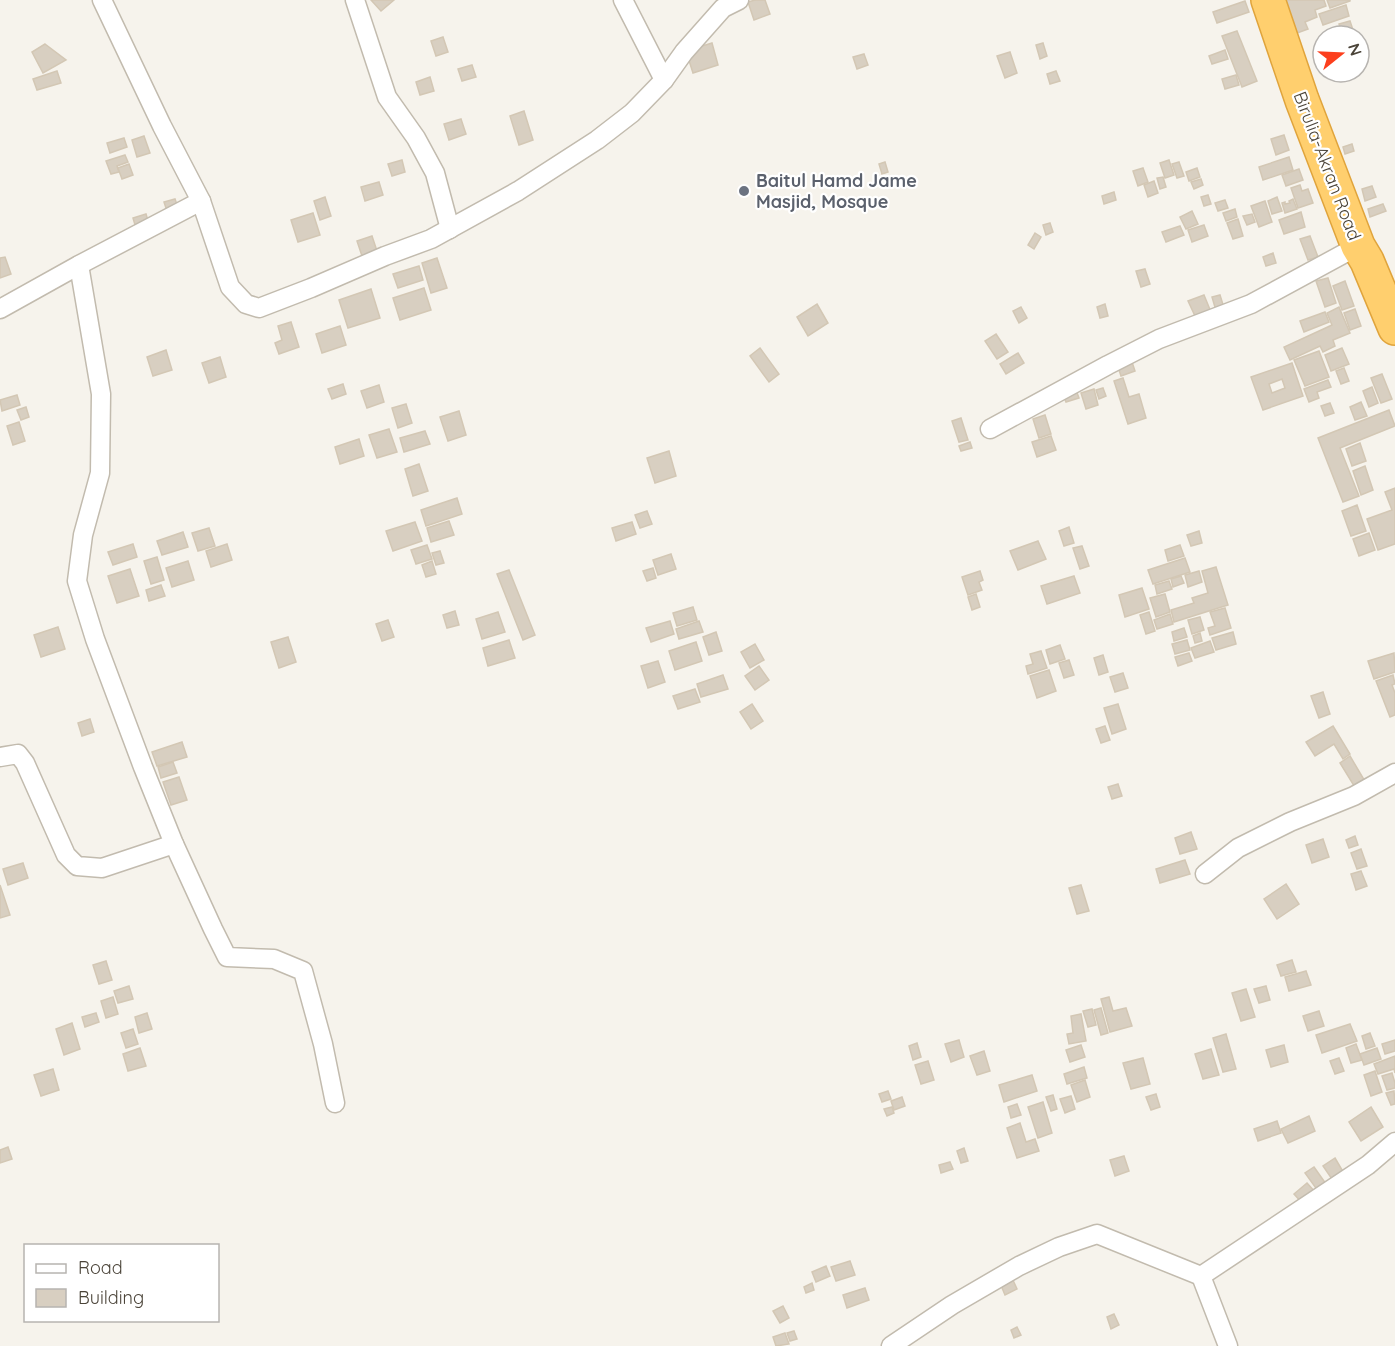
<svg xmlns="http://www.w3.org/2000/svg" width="1395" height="1346" font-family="Quicksand,sans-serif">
<rect width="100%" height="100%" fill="#f6f3ec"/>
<!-- building -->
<g fill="#d8cfc1" stroke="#d3c7b4" stroke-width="1.5" fill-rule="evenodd">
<path d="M371 0H394L381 11Z"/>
<path d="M755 0H765L770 14 754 20 748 2Z"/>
<path d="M1285 0H1324L1326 6 1315 10 1317 17 1305 22 1308 29 1297 33Z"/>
<path d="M1327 0H1350V1L1330 8Z"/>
<path d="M1245 1 1249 12 1217 23 1213 12Z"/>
<path d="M1346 5 1349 16 1323 25 1319 14Z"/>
<path d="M1350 21 1355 36H1343L1339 24Z"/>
<path d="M1237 31 1257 81 1242 87 1222 36Z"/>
<path d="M443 37 448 52 436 56 431 41Z"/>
<path d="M712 43 718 65 693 73 686 51Z"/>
<path d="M1043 43 1047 56 1040 59 1036 45Z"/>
<path d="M45 44 66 60 43 73 32 52Z"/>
<path d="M1225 50 1228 59 1212 64 1209 56Z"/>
<path d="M1010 52 1017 73 1005 78 997 56Z"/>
<path d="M864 54 868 65 857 69 853 57Z"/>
<path d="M472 65 476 77 462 81 458 69Z"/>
<path d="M57 71 61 83 37 90 33 79Z"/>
<path d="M1056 71 1060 81 1050 84 1047 74Z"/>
<path d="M1236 75 1239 85 1225 89 1222 79Z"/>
<path d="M430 77 434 91 420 95 416 82Z"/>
<path d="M524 111 533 140 519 145 510 116Z"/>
<path d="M461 119 466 134 449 140 444 124Z"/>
<path d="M1284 135 1289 150 1276 155 1271 139Z"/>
<path d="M144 136 150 153 137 157 132 140Z"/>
<path d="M124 138 127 147 110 153 107 143Z"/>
<path d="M1352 144 1354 151 1345 154 1343 147Z"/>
<path d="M125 155 128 162 117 166 119 172 111 174 106 161Z"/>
<path d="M1289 157 1293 170 1263 180 1259 167Z"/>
<path d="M402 160 405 172 392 176 388 164Z"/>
<path d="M1169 160 1174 175 1165 178 1160 163Z"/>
<path d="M885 162 888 172 882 174 879 164Z"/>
<path d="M1179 162 1184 176 1177 178 1172 164Z"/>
<path d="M129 164 133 175 122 179 118 168Z"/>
<path d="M1143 168 1148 182 1138 186 1133 171Z"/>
<path d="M1197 168 1200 177 1189 181 1186 172Z"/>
<path d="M1299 169 1303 180 1286 186 1282 175Z"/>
<path d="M1163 177 1166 187 1160 189 1157 178Z"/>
<path d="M1201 179 1203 185 1194 189 1191 182Z"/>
<path d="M1154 181 1158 193 1148 197 1144 185Z"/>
<path d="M379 182 383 195 365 201 361 187Z"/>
<path d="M1300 185 1302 191 1308 189 1313 203 1298 208 1291 188Z"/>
<path d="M1372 186 1376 197 1365 201 1362 189Z"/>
<path d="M1114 192 1116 200 1104 204 1102 196Z"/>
<path d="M1208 195 1211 204 1204 206 1201 197Z"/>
<path d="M325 197 331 216 320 220 314 201Z"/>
<path d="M1277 197 1282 211 1272 214 1268 201Z"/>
<path d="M175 199 179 210 168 214 164 202Z"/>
<path d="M1293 199 1297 209 1285 213 1282 203 1285 202V204L1290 203 1289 201Z"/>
<path d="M1225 200 1228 208 1218 211 1215 203Z"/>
<path d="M1265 201 1272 222 1259 227 1251 206Z"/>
<path d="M1383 204 1386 211 1370 217 1368 209Z"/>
<path d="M1235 209 1237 217 1226 221 1223 213Z"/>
<path d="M1192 211 1198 224 1186 229 1180 217Z"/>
<path d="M1301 212 1305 227 1284 234 1279 220Z"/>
<path d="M313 213 320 235 298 242 291 220Z"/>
<path d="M146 214 151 231 138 235 133 218Z"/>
<path d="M1252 214 1255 222 1247 225 1243 216Z"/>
<path d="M1238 219 1243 236 1233 239 1227 223Z"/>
<path d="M1050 223 1053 232 1046 235 1043 225Z"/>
<path d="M1204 225 1208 236 1192 242 1188 230Z"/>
<path d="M1180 226 1184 235 1166 242 1162 232Z"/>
<path d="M1035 233 1041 237 1034 249 1028 245Z"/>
<path d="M372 236 381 263 366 268 357 241Z"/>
<path d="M1310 236 1318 257 1308 260 1300 239Z"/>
<path d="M1273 253 1276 263 1266 266 1263 257Z"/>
<path d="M5 257 11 274 0 278V258Z"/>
<path d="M437 258 447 288 431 293 422 263Z"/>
<path d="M419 266 423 280 398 288 393 274Z"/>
<path d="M1145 269 1150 284 1141 287 1136 271Z"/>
<path d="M1328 278 1336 303 1325 307 1316 281Z"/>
<path d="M1345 281 1354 306 1342 310 1333 286Z"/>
<path d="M424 288 431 310 400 320 393 298Z"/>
<path d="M371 289 380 318 348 328 339 300Z"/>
<path d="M1204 295 1211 312 1196 318 1188 301Z"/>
<path d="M1220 295 1225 311 1217 314 1212 297Z"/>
<path d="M817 304 828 323 808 336 797 317Z"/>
<path d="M1105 304 1108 316 1100 318 1097 307Z"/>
<path d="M1021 307 1027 318 1019 323 1013 311Z"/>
<path d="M1339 307 1350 333 1333 340 1335 346 1323 352 1320 346 1290 360 1284 347 1332 325 1327 313Z"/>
<path d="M1355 309 1361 326 1350 330 1344 313Z"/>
<path d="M1325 312 1329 322 1304 332 1300 321Z"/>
<path d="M291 322 299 347 279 354 275 343 282 340 278 326Z"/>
<path d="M340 326 346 345 322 353 316 334Z"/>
<path d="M996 334 1008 352 997 359 985 341Z"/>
<path d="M760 348 779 374 769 382 750 356Z"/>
<path d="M1342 348 1349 364 1331 371 1325 355Z"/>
<path d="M166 350 172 370 153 376 147 357Z"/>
<path d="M1319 351 1329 377 1305 386 1294 360Z"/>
<path d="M1018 353 1024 363 1006 374 1000 364Z"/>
<path d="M220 357 226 377 209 383 202 363Z"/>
<path d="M1132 362 1135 371 1121 376 1118 367Z"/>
<path d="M1292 363 1303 396 1263 410 1251 377ZM1282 379 1285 388 1272 393 1269 384Z"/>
<path d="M1344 368 1349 381 1341 384 1336 371Z"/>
<path d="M1382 374 1392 399 1381 403 1371 378Z"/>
<path d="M1123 378 1129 397 1139 394 1146 418 1128 424 1114 381Z"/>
<path d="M1328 380 1331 387 1317 392 1319 398 1309 402 1304 389Z"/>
<path d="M343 384 346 394 332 399 328 389Z"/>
<path d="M379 385 384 402 367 408 361 391Z"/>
<path d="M1372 387 1378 403 1369 407 1363 391Z"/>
<path d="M1103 388 1106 396 1099 399 1096 390Z"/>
<path d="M1094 389 1098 405 1086 409 1081 393Z"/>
<path d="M1076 390 1079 398 1066 402 1063 394Z"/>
<path d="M17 395 20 405 2 411 0 400Z"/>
<path d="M1361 402 1367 416 1355 420 1350 407Z"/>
<path d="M1330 403 1334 413 1325 416 1321 406Z"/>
<path d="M406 404 412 423 398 428 392 408Z"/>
<path d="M26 407 29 417 21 420 17 410Z"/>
<path d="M1389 410 1395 426 1340 448 1359 496 1343 502 1318 438Z"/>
<path d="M459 411 466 435 448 441 440 417Z"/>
<path d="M1045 415 1051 434 1039 438 1033 419Z"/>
<path d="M961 418 968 440 959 442 952 421Z"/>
<path d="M19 422 25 441 13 445 7 426Z"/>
<path d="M389 429 397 452 377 458 369 435Z"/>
<path d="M425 431 430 444 404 452 400 438Z"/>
<path d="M1051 436 1056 450 1037 457 1032 442Z"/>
<path d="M359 439 364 456 340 464 335 447Z"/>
<path d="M970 442 972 448 961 451 959 446Z"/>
<path d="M1360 443 1366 461 1352 466 1346 449Z"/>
<path d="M669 451 676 476 655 483 647 458Z"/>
<path d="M419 464 428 491 413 496 405 469Z"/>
<path d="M1365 466 1373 490 1361 495 1353 471Z"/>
<path d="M1395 488V544L1378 550 1367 519 1392 510 1385 492Z"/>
<path d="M457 498 462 514 426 526 421 510Z"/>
<path d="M1357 505 1366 531 1351 536 1342 511Z"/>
<path d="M647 511 652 524 640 528 635 515Z"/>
<path d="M449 521 454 535 431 542 427 528Z"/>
<path d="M415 522 422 541 393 551 386 531Z"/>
<path d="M632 522 636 534 616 541 612 528Z"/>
<path d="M1069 527 1074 543 1064 546 1059 531Z"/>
<path d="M209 528 215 546 198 551 192 533Z"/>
<path d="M1199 531 1202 543 1191 546 1187 535Z"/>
<path d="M183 532 188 547 162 555 157 541Z"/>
<path d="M1369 533 1375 550 1359 556 1353 539Z"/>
<path d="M1038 541 1046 559 1018 570 1010 551Z"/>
<path d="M133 544 137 557 113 565 108 552Z"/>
<path d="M227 544 232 560 211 567 206 551Z"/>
<path d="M427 545 432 559 416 564 411 550Z"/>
<path d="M1180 545 1184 556 1168 561 1165 550Z"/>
<path d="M1082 546 1089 566 1080 569 1073 548Z"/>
<path d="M440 551 444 563 436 565 432 553Z"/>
<path d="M671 554 676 569 658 575 653 560Z"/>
<path d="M157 557 164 580 151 584 144 561Z"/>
<path d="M1185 558 1190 572 1153 584 1148 570Z"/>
<path d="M188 561 194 580 172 587 166 568Z"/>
<path d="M432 561 436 574 426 577 422 565Z"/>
<path d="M1216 567 1228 605 1174 622 1171 610 1194 603 1192 598 1208 593 1202 571Z"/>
<path d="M653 568 656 578 647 581 643 571Z"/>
<path d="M130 569 139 596 117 603 108 576Z"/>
<path d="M509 570 535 635 523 640 497 574Z"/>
<path d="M980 571 983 580 979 582 982 590 968 595 962 577Z"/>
<path d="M1199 571 1202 582 1188 587 1185 575Z"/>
<path d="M1074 576 1080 593 1047 604 1041 586Z"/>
<path d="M1181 576 1184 583 1173 587 1171 579Z"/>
<path d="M1169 581 1172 589 1157 594 1155 585Z"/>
<path d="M161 585 165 596 149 601 146 590Z"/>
<path d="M1142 588 1149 609 1125 617 1119 595Z"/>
<path d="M976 594 980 607 972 610 968 597Z"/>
<path d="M1165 594 1170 612 1156 617 1150 598Z"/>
<path d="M693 607 697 620 677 626 673 613Z"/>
<path d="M1225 608 1231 628 1210 635 1208 628 1215 626 1210 612Z"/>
<path d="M455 611 459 625 447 628 443 615Z"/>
<path d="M498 612 505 632 482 639 476 619Z"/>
<path d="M1149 612 1155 631 1146 634 1140 615Z"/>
<path d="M1170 614 1173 624 1157 629 1154 620Z"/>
<path d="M1200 617 1204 630 1192 634 1188 620Z"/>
<path d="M388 620 394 637 382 641 376 624Z"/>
<path d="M670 621 674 634 651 642 646 628Z"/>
<path d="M699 621 703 632 679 639 676 629Z"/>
<path d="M58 627 65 649 41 657 34 635Z"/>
<path d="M1184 628 1187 637 1174 641 1172 632Z"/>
<path d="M716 632 722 651 709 655 703 637Z"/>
<path d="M1233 632 1236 644 1216 650 1212 638Z"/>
<path d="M1200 633 1202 641 1195 643 1193 636Z"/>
<path d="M288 637 296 662 279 668 271 642Z"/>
<path d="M509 640 515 658 488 666 483 648Z"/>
<path d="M1187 640 1190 650 1175 654 1172 644Z"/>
<path d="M1210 641 1214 652 1195 658 1191 648Z"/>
<path d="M696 642 702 661 675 670 669 651Z"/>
<path d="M755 644 764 660 750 668 741 652Z"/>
<path d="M1060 645 1065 659 1050 664 1046 650Z"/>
<path d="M1041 651 1047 668 1028 674 1026 666 1033 664 1030 654Z"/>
<path d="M1189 653 1192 661 1178 666 1175 657Z"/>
<path d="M1394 653 1395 672 1374 679 1368 661Z"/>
<path d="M1103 655 1108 672 1099 675 1094 658Z"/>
<path d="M1069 660 1074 675 1064 678 1059 663Z"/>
<path d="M658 661 665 682 648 688 641 666Z"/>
<path d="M759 666 769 680 755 690 745 676Z"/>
<path d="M1049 670 1056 691 1037 698 1030 676Z"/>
<path d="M1123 673 1128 688 1115 692 1110 677Z"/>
<path d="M723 675 728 689 701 697 697 684Z"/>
<path d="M1393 675 1395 684 1392 685 1395 693V715L1390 717 1376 681Z"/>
<path d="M695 689 700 702 678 709 673 696Z"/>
<path d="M1323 692 1330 714 1319 718 1311 696Z"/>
<path d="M752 704 763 721 751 729 740 712Z"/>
<path d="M1118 704 1126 729 1112 734 1104 708Z"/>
<path d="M90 719 94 732 82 736 78 723Z"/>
<path d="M1105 726 1110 740 1101 743 1096 729Z"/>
<path d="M1333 726 1350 754 1343 759 1334 744 1315 756 1306 742Z"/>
<path d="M182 742 187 757 157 766 152 752Z"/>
<path d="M1350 756 1366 783 1356 789 1340 763Z"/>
<path d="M173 762 177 773 161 778 158 767Z"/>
<path d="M179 777 187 800 171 805 163 782Z"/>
<path d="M1118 784 1122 796 1112 799 1108 787Z"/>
<path d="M1191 832 1197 849 1180 854 1175 838Z"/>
<path d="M1355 836 1358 845 1349 848 1346 840Z"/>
<path d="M1323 839 1329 857 1312 863 1306 845Z"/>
<path d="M1361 849 1367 866 1357 869 1351 853Z"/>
<path d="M1185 860 1190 874 1160 883 1156 869Z"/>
<path d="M23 863 28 878 8 885 3 869Z"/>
<path d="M1361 871 1367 886 1356 890 1351 874Z"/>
<path d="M1286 884 1299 904 1277 919 1264 899Z"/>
<path d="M0 885 10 915 0 918Z"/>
<path d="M1081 885 1089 911 1077 914 1069 888Z"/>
<path d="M1292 960 1296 972 1281 976 1277 965Z"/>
<path d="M106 961 112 980 99 984 93 965Z"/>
<path d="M1306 971 1311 985 1289 991 1285 977Z"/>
<path d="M129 986 133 999 118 1003 114 991Z"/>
<path d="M1266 986 1270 1000 1259 1003 1254 989Z"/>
<path d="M1246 989 1255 1017 1241 1021 1232 993Z"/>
<path d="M113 997 118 1014 106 1018 101 1001Z"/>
<path d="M1109 997 1113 1011 1126 1008 1132 1026 1110 1032 1101 999Z"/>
<path d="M1101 1008 1108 1033 1101 1035 1094 1010Z"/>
<path d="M1092 1009 1096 1025 1088 1027 1083 1011Z"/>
<path d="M1319 1011 1324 1026 1308 1031 1303 1016Z"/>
<path d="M96 1013 99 1022 85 1027 82 1017Z"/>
<path d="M147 1013 152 1029 139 1033 135 1017Z"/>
<path d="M1081 1014 1086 1041 1069 1044 1067 1034 1073 1033 1071 1016Z"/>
<path d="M72 1023 80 1049 64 1055 56 1029Z"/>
<path d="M1350 1024 1357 1041 1322 1053 1316 1035Z"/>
<path d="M133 1029 138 1044 126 1048 121 1033Z"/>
<path d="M1370 1033 1375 1046 1366 1049 1362 1036Z"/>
<path d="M1226 1034 1236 1069 1223 1072 1213 1038Z"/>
<path d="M959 1040 964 1057 951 1062 945 1044Z"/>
<path d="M1395 1040V1051L1385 1054 1382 1044Z"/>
<path d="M917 1043 921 1057 913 1060 909 1046Z"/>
<path d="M1356 1044 1362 1060 1351 1063 1346 1048Z"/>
<path d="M1081 1045 1085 1057 1070 1062 1066 1050Z"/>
<path d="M1284 1045 1288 1062 1271 1067 1266 1050Z"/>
<path d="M140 1048 146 1066 128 1071 123 1054Z"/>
<path d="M1377 1048 1381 1059 1364 1065 1360 1054Z"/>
<path d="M1211 1049 1219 1075 1203 1079 1195 1054Z"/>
<path d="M984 1051 990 1071 977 1075 970 1056Z"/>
<path d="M1395 1056V1073L1394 1069 1378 1074 1374 1064Z"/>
<path d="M1143 1058 1150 1084 1131 1089 1123 1063Z"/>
<path d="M1339 1058 1344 1071 1335 1074 1330 1061Z"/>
<path d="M928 1061 934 1080 921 1084 915 1065Z"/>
<path d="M1084 1067 1087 1078 1067 1084 1064 1074Z"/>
<path d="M53 1069 59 1090 41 1096 34 1075Z"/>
<path d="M1375 1071 1382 1092 1371 1096 1364 1075Z"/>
<path d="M1392 1073 1395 1083V1088L1387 1090 1382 1076Z"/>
<path d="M1032 1075 1037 1091 1004 1102 999 1085Z"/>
<path d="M1085 1080 1090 1097 1077 1102 1071 1085Z"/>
<path d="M888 1091 891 1099 882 1102 879 1094Z"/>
<path d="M1394 1091 1395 1104 1391 1105 1386 1093Z"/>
<path d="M1156 1094 1160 1107 1151 1110 1146 1097Z"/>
<path d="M1053 1095 1057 1109 1051 1111 1046 1097Z"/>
<path d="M1071 1096 1075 1109 1065 1113 1060 1099Z"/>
<path d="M902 1097 905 1106 894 1110 891 1101Z"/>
<path d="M1043 1102 1052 1133 1038 1138 1028 1107Z"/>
<path d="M1017 1104 1021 1115 1011 1118 1008 1107Z"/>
<path d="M892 1107 894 1113 887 1116 884 1109Z"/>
<path d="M1371 1107 1383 1127 1361 1141 1349 1122Z"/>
<path d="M1309 1116 1315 1131 1288 1143 1281 1129Z"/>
<path d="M1277 1121 1281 1133 1258 1141 1254 1129Z"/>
<path d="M1020 1123 1026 1142 1035 1139 1039 1151 1017 1158 1007 1128Z"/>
<path d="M8 1147 12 1159 0 1163V1150Z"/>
<path d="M964 1148 968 1161 961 1163 957 1151Z"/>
<path d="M1124 1156 1129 1171 1115 1176 1110 1160Z"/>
<path d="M1335 1158 1345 1175 1334 1182 1323 1166Z"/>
<path d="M950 1162 953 1169 941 1173 939 1165Z"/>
<path d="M1314 1167 1326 1184 1318 1191 1305 1173Z"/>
<path d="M1307 1183 1316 1193 1303 1204 1294 1194Z"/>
<path d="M850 1261 855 1275 836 1281 831 1267Z"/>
<path d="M826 1266 830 1276 816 1282 812 1272Z"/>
<path d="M1012 1278 1017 1289 1005 1295 1000 1283Z"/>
<path d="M812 1283 814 1290 806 1293 804 1287Z"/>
<path d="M865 1288 869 1300 847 1308 843 1295Z"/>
<path d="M783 1306 789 1318 780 1323 773 1311Z"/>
<path d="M1114 1314 1119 1325 1111 1329 1107 1317Z"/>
<path d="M1017 1327 1021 1335 1014 1338 1011 1330Z"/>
<path d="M794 1331 797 1339 790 1341 787 1333Z"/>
<path d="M785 1333 789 1344 776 1346 773 1337Z"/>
</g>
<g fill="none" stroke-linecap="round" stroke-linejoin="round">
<!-- street casing -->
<g stroke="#c2bbae" stroke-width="21">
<g id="street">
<path d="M102 0 162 126 201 201 230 287 246 304 259 308 311 288 385 256 431 239 518 191 597 140 632 113 664 80 684 52 723 8 739 0"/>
<path d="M355 0 387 97 416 138 435 173 450 229"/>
<path d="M623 0 664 80"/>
<path d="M79 265 101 394 100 473 83 535 77 581 95 639 143 767 174 844 213 929 227 957 274 959 303 971 323 1044 335 1103"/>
<path d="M0 309 79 265 201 201"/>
<path d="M990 429 1108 365 1159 339 1251 304 1358 246"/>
<path d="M0 757 18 754 25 763 66 855 77 866 102 868 174 844"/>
<path d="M1205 874 1238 848 1290 822 1354 796 1395 773"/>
<path d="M891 1346 952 1305 1019 1266 1059 1247 1097 1234 1201 1276"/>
<path d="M1228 1346 1201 1276 1368 1165 1395 1142"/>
</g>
</g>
<!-- highway casing -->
<g stroke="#e0a43c" stroke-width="36">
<path id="highway" d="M1268 0 1302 100 1358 246 1367 261 1395 328"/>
</g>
<!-- street -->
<use href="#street" stroke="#fff" stroke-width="18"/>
<!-- highway -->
<use href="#highway" stroke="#ffcf6e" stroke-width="33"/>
</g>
<!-- markers -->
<circle fill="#6b7280" stroke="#fff" stroke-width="2" cx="744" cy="191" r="6"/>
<g text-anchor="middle" stroke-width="4.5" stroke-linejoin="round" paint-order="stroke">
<!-- street labels -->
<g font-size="18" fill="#4b4439" stroke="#fff">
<text transform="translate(1327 166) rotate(69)" y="6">Birulia-Akran Road</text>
</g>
<!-- worship labels -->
<g font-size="18" font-weight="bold" fill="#5b616d" stroke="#fff" text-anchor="start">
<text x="756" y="187">Baitul Hamd Jame<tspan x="756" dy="21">Masjid, Mosque</tspan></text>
</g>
</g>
<!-- legend -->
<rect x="24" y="1244" width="195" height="78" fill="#ffffff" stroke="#b7b4b0" stroke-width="1.5"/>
<rect x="36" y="1264" width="30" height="9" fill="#ffffff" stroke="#b7b4b0" stroke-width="1.5"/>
<text x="78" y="1274" font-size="18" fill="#4b4439">Road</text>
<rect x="36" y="1289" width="30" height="18" fill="#d8cfc1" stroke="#b7b4b0" stroke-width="1.5"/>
<text x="78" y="1304" font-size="18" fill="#4b4439">Building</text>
<!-- north arrow -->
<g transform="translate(1341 54) rotate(72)"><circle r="28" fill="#ffffff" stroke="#b7b4b0" stroke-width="1.5"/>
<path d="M0-4.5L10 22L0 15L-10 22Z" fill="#fc3f1d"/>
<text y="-9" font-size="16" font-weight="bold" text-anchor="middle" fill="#4b4439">N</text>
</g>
</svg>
